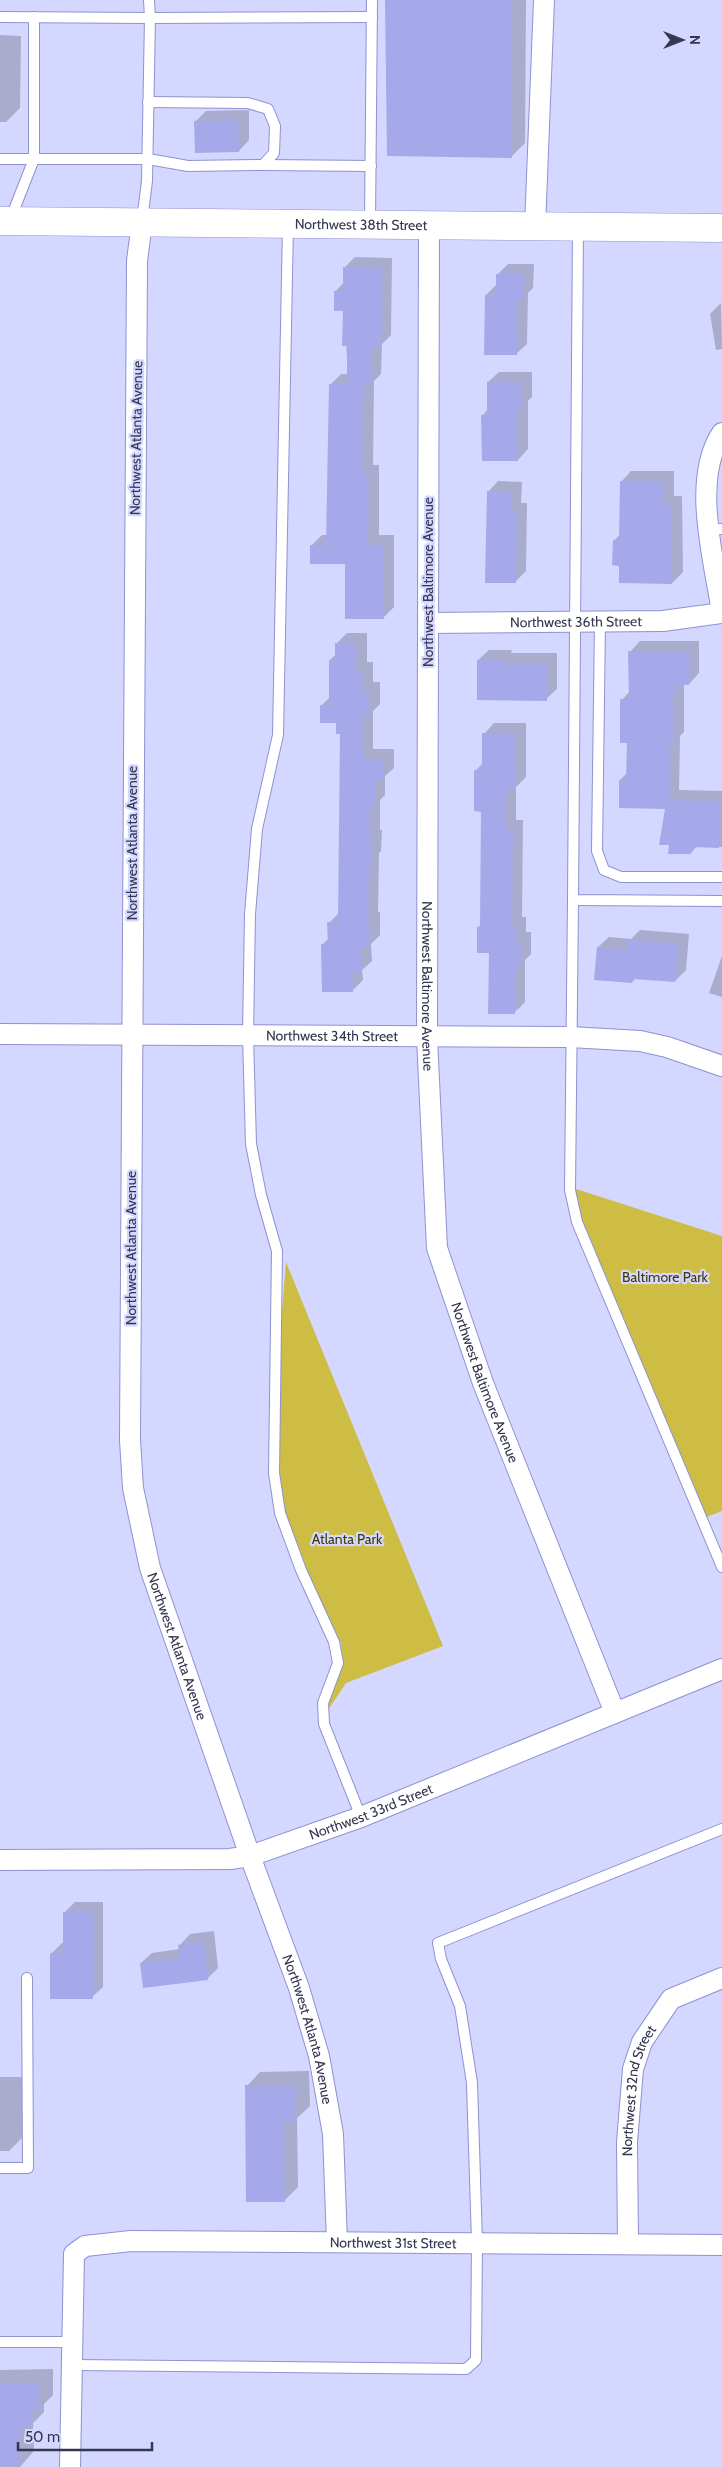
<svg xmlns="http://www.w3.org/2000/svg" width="722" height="2467" font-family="Cabin,sans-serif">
<rect width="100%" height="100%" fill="#d4d7ff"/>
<!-- green -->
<g fill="#cebd44">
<path d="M573 1188 722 1236V1511L704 1518 581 1222Z"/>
<path d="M286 1262 443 1646 346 1683 328 1710V1703L342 1665 341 1643 306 1570 283 1513 276 1475 280 1336Z"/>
</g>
<!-- shadow -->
<g fill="#0003">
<path d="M387 0H526L525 143 511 157Z"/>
<path d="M0 35 21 36 20 108 6 122H0Z"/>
<path d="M249 110V140L239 151 196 121 206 111Z"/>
<path d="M355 257 392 258 391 335 382 344 381 374 374 381 373 465H379V535H394V607L384 617 346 563 311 546 322 535H327L331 384 341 374H348L344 310 336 291 344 282 345 267Z"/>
<path d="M508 264H534L533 288 528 293 527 344 516 354 486 295 496 285 498 274Z"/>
<path d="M721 303 722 349 716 350 710 314Z"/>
<path d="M499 372H532V397L528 401V449L518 460 483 415 488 409V382Z"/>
<path d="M631 471H674V496H682L683 572 672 583 621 564 614 541 620 534 621 482Z"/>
<path d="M498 481 522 482 521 503H527L526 571 515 582 488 492Z"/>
<path d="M347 633H367V662H373V682H380V704L373 711V749H394V768L385 776V795L380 800V830H382L381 851 379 853 378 912H380V935L371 944 372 961 362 970 363 980 352 991 322 945 329 938V923L340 912 341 733 337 722 322 705 330 697V660L336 654V644Z"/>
<path d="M640 641H699V673L689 684H684V732L680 736 679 790 722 791V847L697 846 691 853 667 808 620 780 627 773 628 742 622 700 630 691V652Z"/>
<path d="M489 650H512L511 653H557V689L546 699 478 660Z"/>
<path d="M494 723H526V777L516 787V820H523L522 917H526V932H531V954L525 960V1002L514 1013 478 927 481 925 483 810 476 770 484 762V734Z"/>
<path d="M640 930 689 934 686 970 675 981 636 978 632 982 598 947 609 937 631 939Z"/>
<path d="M722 956V997L709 993Z"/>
<path d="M75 1902H103V1987L92 1997 51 1954 62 1943H65V1912Z"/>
<path d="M214 1931 218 1968 208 1978 141 1963 152 1953 180 1949V1945L190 1934Z"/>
<path d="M309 2071 310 2106 297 2118 298 2187 285 2200 247 2086 260 2072Z"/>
<path d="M0 2077H23V2137L9 2151H0Z"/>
<path d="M53 2369V2395L44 2404V2412L33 2423 34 2451 20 2467H0V2370Z"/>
</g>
<!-- building -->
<g fill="#a5a9e9">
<path d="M385 0H512V158L387 156Z"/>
<path d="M238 120 239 152 195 153 194 121Z"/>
<path d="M343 267 382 268 381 347H372L371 385H364L363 475H369L368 545H384V619H345V564H310V545H326L329 384H347V346H342L343 311H334V291H343Z"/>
<path d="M496 274H524L523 300H518L517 355H484L485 295H496Z"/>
<path d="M487 382H522V409H518V461H482L481 415H487Z"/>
<path d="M620 481H664V506H672V584L619 583V566L612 565 613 540H619Z"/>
<path d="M487 491 512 492 511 513H517L516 583H485Z"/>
<path d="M335 643H356V672H363V692H370V716H363V759H384V780H375V807H370V840H372L371 863H369L368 922H370V947H361L362 973H352L353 992H322L321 944H328L327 922H338L340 734H336V723H320V705H329V660H335Z"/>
<path d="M628 651H689V685H677V693H674V744H670L669 800 720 801 719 848 691 847V854H668L669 845H659L665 809 619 808V780H626L627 743H620V699H629Z"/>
<path d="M477 660H502L501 663 547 664V701L477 700Z"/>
<path d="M482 733 516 734V789H506V830H513L512 927H516L515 942H521V966H515V1014H488L489 953H477V927H480L481 812 474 811V770H482Z"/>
<path d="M628 940 679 944 675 982 633 979 632 983 594 980 597 947 627 950Z"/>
<path d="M63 1912H93V1999H50V1953H63Z"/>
<path d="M204 1941 208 1980 143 1988 140 1963 180 1958 178 1945Z"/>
<path d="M245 2085H296V2121H284L285 2202H246Z"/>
<path d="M0 2383H39L40 2410 31 2411V2427H20V2466H0Z"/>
</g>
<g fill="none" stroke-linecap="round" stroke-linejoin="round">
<!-- service casing -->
<g stroke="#8e92cf" stroke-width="12">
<g id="service">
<path d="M149 0 150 18 372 17"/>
<path d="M0 17 150 18 147 181 142 221"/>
<path d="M34 17V159H148L188 166 263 165 274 153 275 126 268 109 248 103 148 102"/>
<path d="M0 159H34L10 220"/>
<path d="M263 165 371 166"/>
<path d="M370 222 372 0"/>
<path d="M288 225 278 735 257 829 250 914 248 1036 251 1144 261 1195 277 1251 274 1473 280 1513 301 1570 334 1642 338 1663 323 1703 324 1724 361 1817"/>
<path d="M578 228 573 900 722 901"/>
<path d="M709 529H722"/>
<path d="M600 622 597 851 604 870 621 877H722"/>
<path d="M573 900 570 1190 577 1222 722 1567"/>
<path d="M0 2168H28L27 1978"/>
<path d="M0 2342H73"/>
<path d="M72 2365 466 2369 476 2360 477 2242 472 2083 460 2006 441 1959 438 1943 722 1829"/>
</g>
</g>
<!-- minor casing -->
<g stroke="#8e92cf" stroke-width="22">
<g id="minor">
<path id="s1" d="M142 222 137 261 130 1440 133 1488 150 1568 250 1856 299 1988 319 2056 333 2134 337 2242"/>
<path id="s2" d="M429 226 427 1038 437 1248 483 1383 615 1713"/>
<path d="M535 227 544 0"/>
<path d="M722 433C691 479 714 560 722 612"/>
<path id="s3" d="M428 623 663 621 722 613"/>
<path id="s4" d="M0 1034 570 1037 640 1041 667 1047 722 1066"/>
<path id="s5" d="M0 1860 230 1859 250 1856 361 1817 722 1669"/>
<path id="s6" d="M628 2244 627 2142 633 2069 642 2042 671 1999 722 1978"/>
<path id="s7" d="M70 2467 74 2254 85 2246 131 2241 722 2245"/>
</g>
</g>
<!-- secondary casing -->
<g stroke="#8e92cf" stroke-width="29">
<g id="secondary">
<path id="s8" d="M0 221 722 228"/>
</g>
</g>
<!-- service -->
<use href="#service" stroke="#fff" stroke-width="10"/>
<!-- minor -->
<use href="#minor" stroke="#fff" stroke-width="20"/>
<!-- secondary -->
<use href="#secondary" stroke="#fff" stroke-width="28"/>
</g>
<g text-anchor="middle" stroke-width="4.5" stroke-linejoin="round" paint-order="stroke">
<!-- street labels -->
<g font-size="14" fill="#353650" stroke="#d4d7ff">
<text dy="5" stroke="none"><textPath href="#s8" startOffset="361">Northwest 38th Street</textPath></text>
<text transform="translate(136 438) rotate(-89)" y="5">Northwest Atlanta Avenue</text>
<text transform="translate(428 582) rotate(-90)" y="5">Northwest Baltimore Avenue</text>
<text dy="5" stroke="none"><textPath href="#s3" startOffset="148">Northwest 36th Street</textPath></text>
<text transform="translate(132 843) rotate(-90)" y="5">Northwest Atlanta Avenue</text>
<text dy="5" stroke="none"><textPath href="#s2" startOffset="760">Northwest Baltimore Avenue</textPath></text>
<text dy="5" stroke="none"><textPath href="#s4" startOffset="332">Northwest 34th Street</textPath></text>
<text transform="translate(131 1248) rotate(-90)" y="5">Northwest Atlanta Avenue</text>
<text dy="5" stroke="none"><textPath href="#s2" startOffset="1165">Northwest Baltimore Avenue</textPath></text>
<text dy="5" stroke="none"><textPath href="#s1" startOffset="1431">Northwest Atlanta Avenue</textPath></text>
<text dy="5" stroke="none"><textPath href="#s5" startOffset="379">Northwest 33rd Street</textPath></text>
<text dy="5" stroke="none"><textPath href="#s1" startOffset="1836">Northwest Atlanta Avenue</textPath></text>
<text dy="5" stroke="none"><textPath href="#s6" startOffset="155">Northwest 32nd Street</textPath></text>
<text dy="5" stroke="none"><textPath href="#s7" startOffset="535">Northwest 31st Street</textPath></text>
</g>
<!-- park labels -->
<g font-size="14" fill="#413a05" stroke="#d4d7ff">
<text x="665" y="1282">Baltimore Park</text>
<text x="347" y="1544">Atlanta Park</text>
</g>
</g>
<!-- north arrow -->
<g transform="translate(682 40) rotate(90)" stroke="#d4d7ff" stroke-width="4" paint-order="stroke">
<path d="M0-4L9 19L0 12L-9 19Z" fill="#353650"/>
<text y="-8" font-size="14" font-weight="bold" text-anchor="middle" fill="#353650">N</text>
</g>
<!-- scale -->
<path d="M18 2442v8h134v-8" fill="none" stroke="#353650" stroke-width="2.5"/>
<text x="25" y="2442" font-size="15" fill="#353650" stroke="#d4d7ff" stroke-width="4" paint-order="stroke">50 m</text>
</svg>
